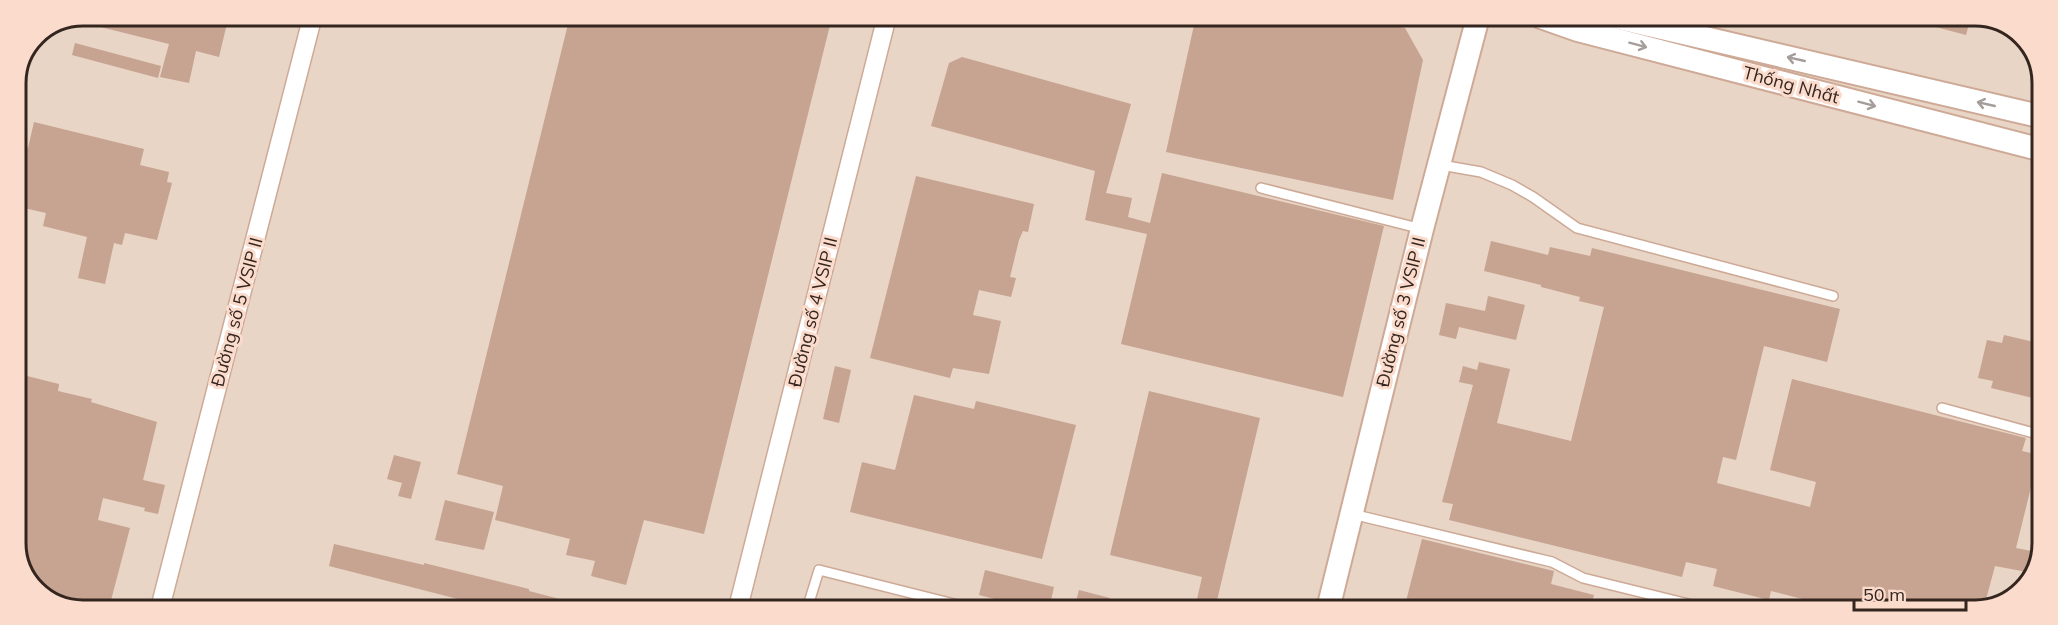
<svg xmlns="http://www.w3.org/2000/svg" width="2058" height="625" font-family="Mulish,sans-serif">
<rect width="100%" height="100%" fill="#fadbcc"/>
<!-- industrial -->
<path fill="#e8d5c5" d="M83 15 1993 17 2029 41 2043 78 2041 560 2016 596 1975 610 65 608 29 584 15 547V83L35 35Z"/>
<!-- building -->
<g fill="#c7a391">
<path d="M83 15H229L219 57 196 51 189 83 160 77 169 44 72 20Z"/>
<path d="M570 16H791L830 25 704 534 644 520 626 585 591 576 595 561 566 555 570 539 495 520 503 486 457 474Z"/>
<path d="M1196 16 1351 17 1405 28 1423 60 1393 200 1166 152Z"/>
<path d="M1914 17H1971L1966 35 1913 21Z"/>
<path d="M75 43 161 66 158 78 72 55Z"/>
<path d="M962 57 1131 104 1106 193 1132 198 1128 217 1150 223 1162 173 1384 226 1343 397 1121 344 1147 234 1085 220 1095 171 931 126 949 63Z"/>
<path d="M34 122 144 149 140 165 169 172 167 182 172 183 157 240 125 233 122 245 114 243 105 284 78 278 87 237 43 226 46 213 15 206V145L28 148Z"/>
<path d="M916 176 1034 204 1028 232 1023 231 1019 240 1010 277 1016 278 1011 297 979 290 973 315 1001 321 989 374 953 368 950 378 870 358Z"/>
<path d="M1491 241 1548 255 1550 247 1590 256 1592 248 1840 309 1827 362 1764 346 1736 460 1723 457 1717 483 1810 507 1816 482 1770 470 1792 379 2026 438 2022 451 2039 455 2016 548 2041 553V560L2032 573 1995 566 1984 607 1975 610H1845L1771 591 1769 600 1713 586 1717 569 1686 562 1682 577 1449 520 1453 504 1442 502 1473 385 1459 382 1463 366 1477 370 1479 362 1510 369 1497 423 1571 441 1604 307 1579 301 1580 297 1541 287V285L1484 271Z"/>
<path d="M1488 296 1525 305 1516 340 1459 327 1456 339 1439 335 1446 303 1485 311Z"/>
<path d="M2004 335 2042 344 2041 400 1991 388 1993 381 1978 378 1987 340 2002 343Z"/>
<path d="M835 366 851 370 839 423 823 419Z"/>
<path d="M15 373 59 384 58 391 92 399 91 402 157 422 143 480 165 485 158 514 144 511 145 508 103 498 98 520 130 528 109 608H71L62 605 29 584 15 547Z"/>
<path d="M1149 391 1260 418 1215 609 1195 608 1202 577 1110 555Z"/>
<path d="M914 395 974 409 976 401 1076 425 1042 559 850 512 862 462 895 470Z"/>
<path d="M394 455 421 462 411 499 398 496 402 483 387 479Z"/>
<path d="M445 500 494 512 484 550 435 540Z"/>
<path d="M1422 539 1554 571 1551 584 1594 595 1590 610 1404 609Z"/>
<path d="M334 544 424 565V563L529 589V591L579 604V608H540L525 605 524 608H493L329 566Z"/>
<path d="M985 570 1054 587 1049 609H1034L979 595Z"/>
<path d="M1079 590 1110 598 1107 609H1074Z"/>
</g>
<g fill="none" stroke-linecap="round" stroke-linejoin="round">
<!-- service casing -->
<g stroke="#cda996" stroke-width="12">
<g id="service">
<path d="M1441 165 1481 172 1512 185 1533 197 1577 228 1833 296"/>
<path d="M1261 188 1422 229"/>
<path d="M1942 408 2041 435"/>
<path d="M1352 514 1552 562 1583 578 1713 610"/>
<path d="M807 609 819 570 974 609"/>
</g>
</g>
<!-- minor casing -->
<g stroke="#cda996" stroke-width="21">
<g id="minor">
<path d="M160 608 313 15"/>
<path d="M738 608 887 16"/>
</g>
</g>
<!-- tertiary casing -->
<g stroke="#cda996" stroke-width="26">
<g id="tertiary">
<path d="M1541 17 1578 30 2042 150"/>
<path d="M1615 17 2043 117"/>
<path d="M1328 609 1422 229 1478 17"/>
</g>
</g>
<!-- service -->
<use href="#service" stroke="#fff" stroke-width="9"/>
<!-- minor -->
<use href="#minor" stroke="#fff" stroke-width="18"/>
<!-- tertiary -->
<use href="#tertiary" stroke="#fff" stroke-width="22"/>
</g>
<!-- one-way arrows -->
<defs><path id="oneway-shaft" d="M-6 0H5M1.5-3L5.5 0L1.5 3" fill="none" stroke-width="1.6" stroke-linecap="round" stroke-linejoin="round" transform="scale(1.5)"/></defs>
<g stroke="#a49d9a">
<use href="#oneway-shaft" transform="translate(1638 45) rotate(15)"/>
<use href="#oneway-shaft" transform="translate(1796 59) rotate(-167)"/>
<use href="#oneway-shaft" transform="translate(1867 104) rotate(15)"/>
<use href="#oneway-shaft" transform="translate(1986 104) rotate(-167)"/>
</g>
<g text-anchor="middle" stroke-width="6" stroke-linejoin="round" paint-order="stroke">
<!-- street labels -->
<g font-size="18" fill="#34261f" stroke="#fadbcc">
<text transform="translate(1791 85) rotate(15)" y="6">Thống Nhất</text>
<text transform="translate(237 312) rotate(-75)" y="6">Đường số 5 VSIP II</text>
<text transform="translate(813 312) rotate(-76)" y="6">Đường số 4 VSIP II</text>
<text transform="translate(1401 312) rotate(-76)" y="6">Đường số 3 VSIP II</text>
</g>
</g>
<!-- crop -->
<path d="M0 0H2058V625H0ZM83 26H1975A57 57 0 0 1 2032 83V543A57 57 0 0 1 1975 600H83A57 57 0 0 1 26 543V83A57 57 0 0 1 83 26Z" fill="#fadbcc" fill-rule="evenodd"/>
<path fill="none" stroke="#34261f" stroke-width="3" d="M83 26H1975A57 57 0 0 1 2032 83V543A57 57 0 0 1 1975 600H83A57 57 0 0 1 26 543V83A57 57 0 0 1 83 26Z"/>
<!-- scale -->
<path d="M1854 601v9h112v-9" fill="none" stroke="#34261f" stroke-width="3"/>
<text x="1863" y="601" font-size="18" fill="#34261f" stroke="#fadbcc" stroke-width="4.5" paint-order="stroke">50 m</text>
</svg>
